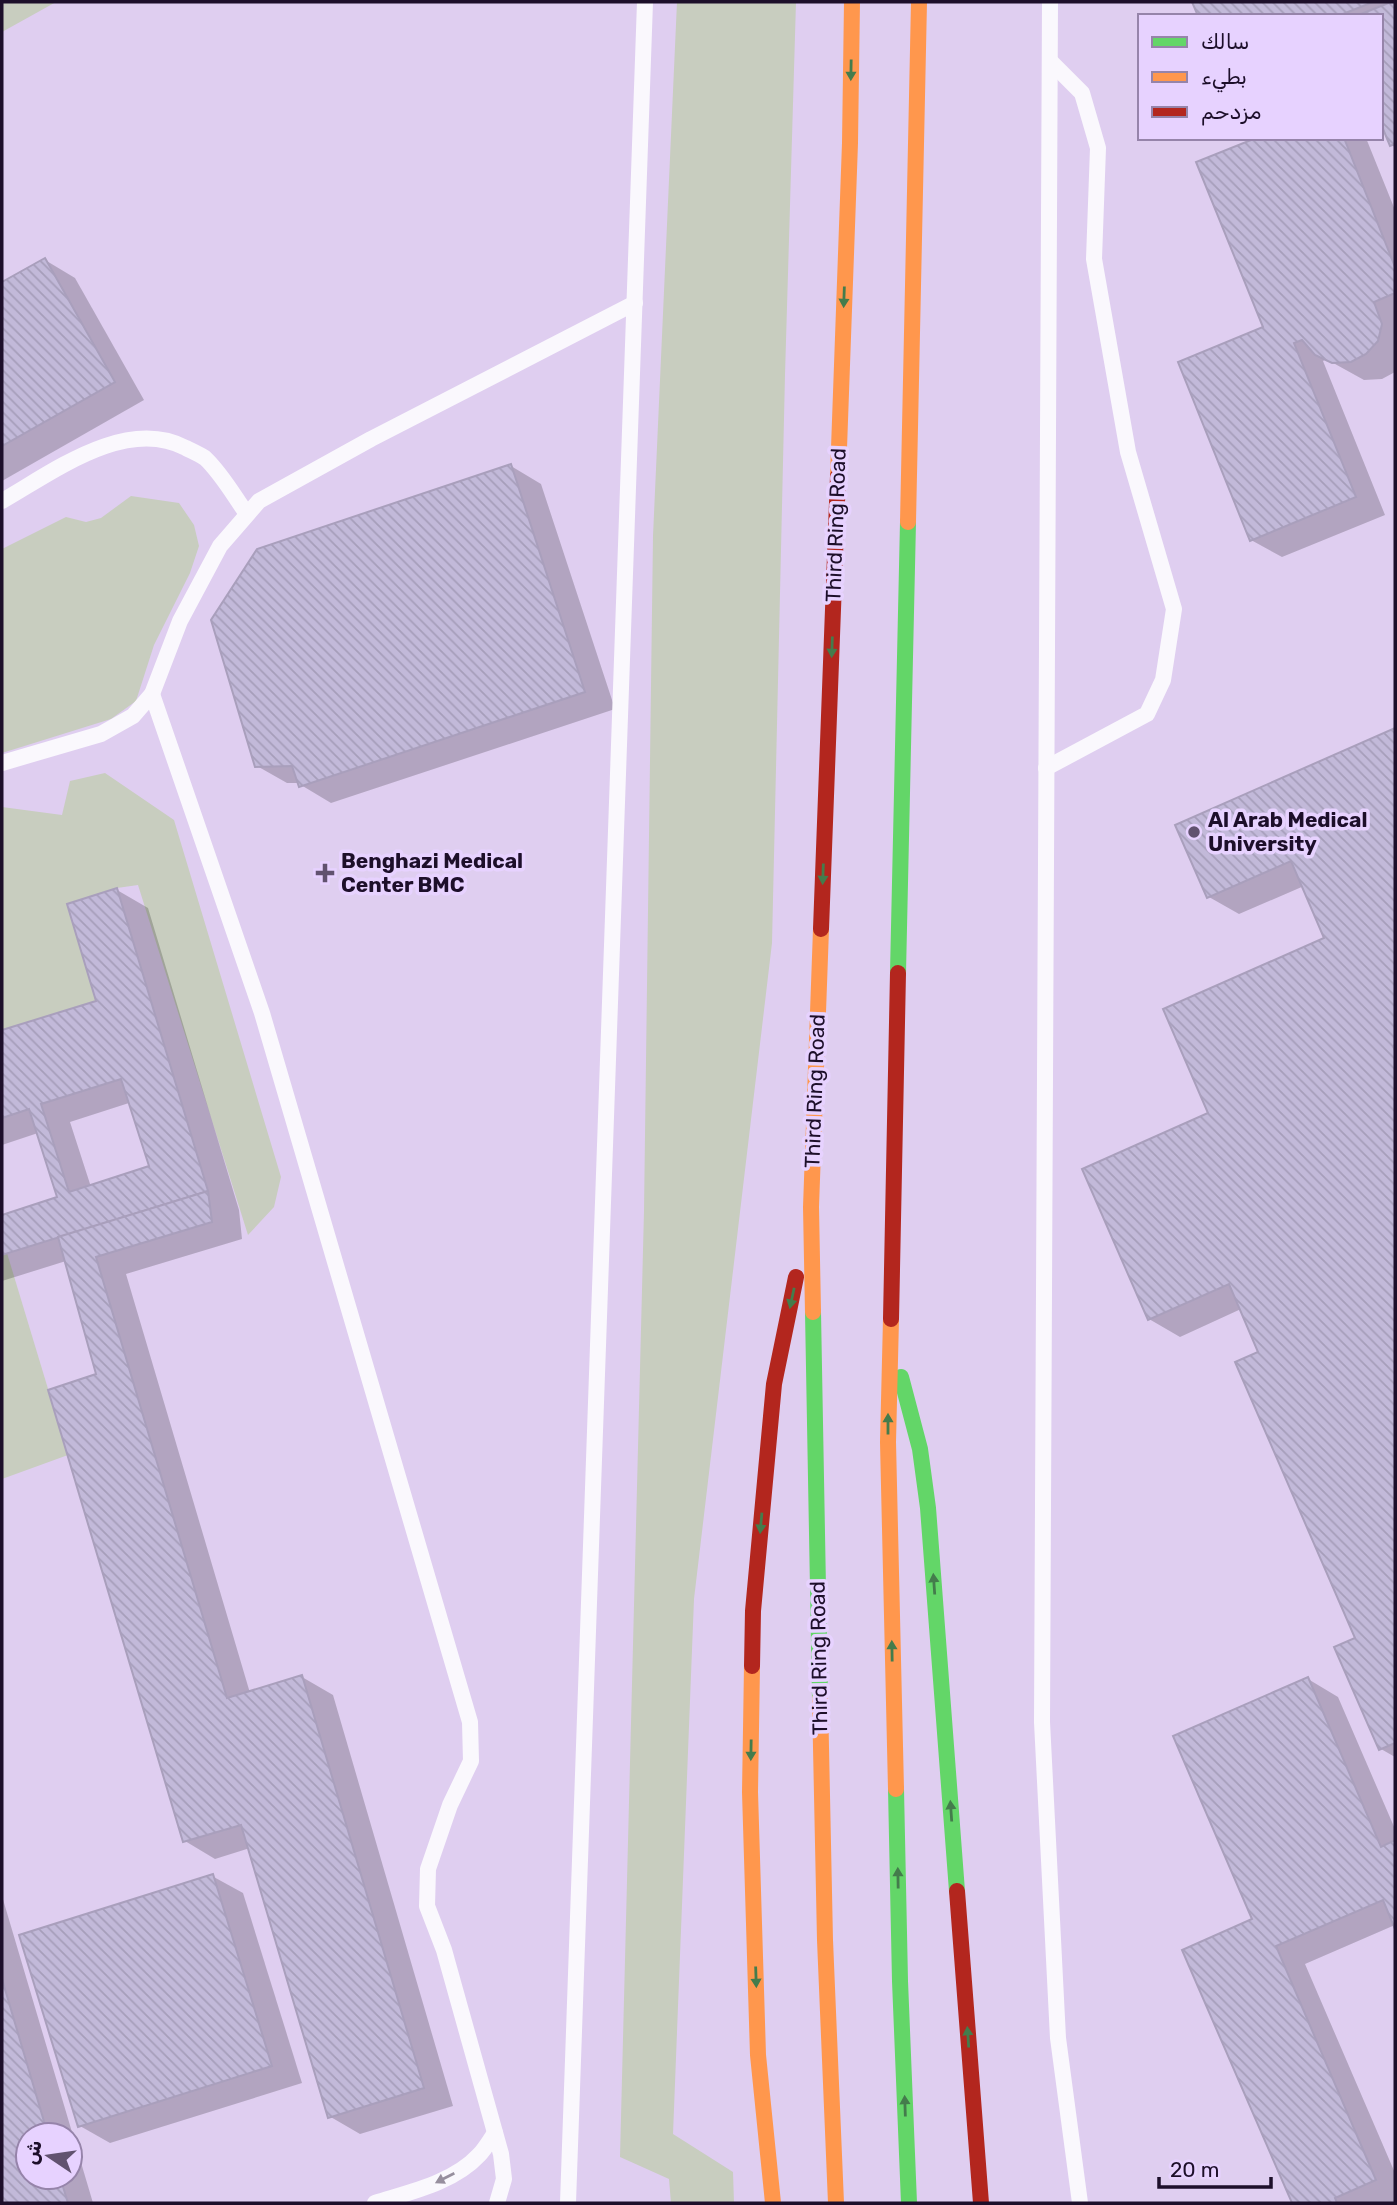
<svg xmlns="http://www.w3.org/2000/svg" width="1397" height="2205" font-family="Rubik,'Noto Sans Arabic',sans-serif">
<defs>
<pattern id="building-back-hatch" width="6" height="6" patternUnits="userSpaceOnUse" patternTransform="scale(1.75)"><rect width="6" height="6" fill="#c2b9d9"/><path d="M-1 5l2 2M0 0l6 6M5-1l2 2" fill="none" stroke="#a69eba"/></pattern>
</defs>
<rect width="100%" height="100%" fill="#dfcef0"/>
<!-- green -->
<g fill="#c8cdbf">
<path d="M2 2H56L2 32Z"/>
<path d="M677 2H796L785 375 772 943 694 1599 673 2134 733 2172 734 2203H671L669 2179 620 2157 644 1211 653 536Z"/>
<path d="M131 496 179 503 194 525 199 546 190 573 154 645 136 701 111 719 2 753V549L66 517 86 522 101 518Z"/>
<path d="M105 773 174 820 281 1177 274 1207 248 1235 138 885 117 888 67 904 96 1001 2 1030V807L62 815 70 781Z"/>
<path d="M7 1253 68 1455 2 1479V1255Z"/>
</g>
<!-- shadow -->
<g fill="#0003" fill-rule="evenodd">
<path d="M1194 2H1395V147L1391 145 1381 16H1200Z"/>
<path d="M1261 138H1366L1395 210V372L1382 379 1364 380 1326 359 1323 361 1385 515 1282 557 1251 540 1265 328Z"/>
<path d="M45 260 75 278 144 400 2 481V284Z"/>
<path d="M511 466 541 484 615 709 331 803 301 785 300 783H287L257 766Z"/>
<path d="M1395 730V1757L1381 1749 1357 1639 1260 1353 1241 1309 1180 1337 1149 1319 1211 1114 1327 939 1304 886 1239 914 1209 897 1178 826Z"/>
<path d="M117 890 148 908 239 1210 242 1239 126 1274 250 1693 302 1677 333 1695 453 2106 360 2134 329 2116 250 1848 215 1859 185 1841 98 1375 66 1261 2 1281V1217L59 1198 38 1133 2 1145V1032L98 1002ZM129 1103 152 1167 91 1187 70 1122Z"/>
<path d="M1308 1679 1338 1697 1395 1829V1925L1305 1964 1395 2173V2202L1393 2203H1294L1184 1951 1254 1920Z"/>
<path d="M212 1876 243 1893 302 2083 110 2143 80 2126Z"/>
<path d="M2 1896 93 2203H2ZM28 2135H70V2177H28Z"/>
</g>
<!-- building -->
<g fill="url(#building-back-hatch)" stroke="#a99fbc" stroke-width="2" fill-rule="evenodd">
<path d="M1192 2H1373L1338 16H1198Z"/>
<path d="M1391 2H1395V144L1390 146 1381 124V16H1356Z"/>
<path d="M1256 138H1344L1395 267V293L1374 302 1382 324 1378 341 1366 354 1351 362 1332 363 1315 355 1302 340 1294 343 1356 497 1250 541 1178 362 1263 327 1196 162Z"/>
<path d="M45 258 115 382 2 446V282Z"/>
<path d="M511 464 585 692 299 787 292 766 255 767 211 620 257 549Z"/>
<path d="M1395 728V1045L1393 1046 1395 1051V1743L1379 1750 1334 1647 1355 1638 1235 1362 1258 1352 1229 1284 1148 1320 1082 1169 1208 1113 1163 1009 1324 938 1291 861 1207 898 1175 825Z"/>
<path d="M117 888 208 1191 2 1255V1215L57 1197 29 1109 2 1118V1030L96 1001 67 904ZM121 1079 149 1166 69 1192 41 1104Z"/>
<path d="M208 1191 212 1222 96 1257 227 1698 302 1675 424 2088 328 2118 241 1825 183 1842 48 1390 96 1374 58 1237Z"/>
<path d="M1308 1677 1381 1847 1395 1840V1929L1383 1900 1276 1946 1376 2180 1335 2198 1337 2203H1292L1182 1950 1252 1919 1173 1736Z"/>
<path d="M213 1874 272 2066 78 2127 19 1935Z"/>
<path d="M2 1979 48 2135H28V2177H60L68 2203H2Z"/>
</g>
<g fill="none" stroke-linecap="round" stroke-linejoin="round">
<!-- lane -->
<g stroke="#faf8fd" stroke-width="16">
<path d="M1050 2 1042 1722 1058 2038 1080 2203"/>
<path d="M2 501C53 472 126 416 186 448 192 451 199 454 205 458 222 474 234 496 247 514"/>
<path d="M152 694 262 1013 470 1722 471 1761 450 1805 428 1869 427 1906 444 1950 501 2154 504 2179 497 2203"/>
<path d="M2 763 101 734 133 716 152 694 180 621 220 546 259 501 371 439 635 303"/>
<path d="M1046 768 1147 714 1163 680 1174 609 1128 452 1094 259 1098 148 1082 93 1050 61"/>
<path d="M375 2203C410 2192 453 2183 479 2155 485 2149 490 2140 495 2133"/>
<path d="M568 2203 645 2"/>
</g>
<!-- fast -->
<g stroke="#63d668" stroke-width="16">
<path d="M898 973 908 522"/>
<path d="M813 1312 820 1699"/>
<path d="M901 1377 920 1449 928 1508 957 1891"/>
<path d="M896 1789 900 1981 909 2203"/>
</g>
<!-- slow -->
<g stroke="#ff974d" stroke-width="16">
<path d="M838 476 850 143 852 2"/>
<path d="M908 522 919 2"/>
<path d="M813 1312 811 1207 821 929"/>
<path d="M891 1319 888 1442 896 1789"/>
<path d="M752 1666 750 1792 758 2055 773 2203"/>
<path d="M820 1699 825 1940 836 2203"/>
</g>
<!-- jam -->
<g stroke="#b3261e" stroke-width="16">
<path d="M821 929 838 476"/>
<path d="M891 1319 898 973"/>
<path d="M752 1666 753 1611 774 1384 796 1277"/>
<path d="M957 1891 981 2203"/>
</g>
</g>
<!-- one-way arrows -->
<defs><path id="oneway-solid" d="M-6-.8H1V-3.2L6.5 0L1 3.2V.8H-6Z" transform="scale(1.75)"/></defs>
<g fill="#447c4c">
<use href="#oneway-solid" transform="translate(851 70) rotate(91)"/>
<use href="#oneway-solid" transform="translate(844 297) rotate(92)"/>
<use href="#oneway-solid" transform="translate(832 647) rotate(92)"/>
<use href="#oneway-solid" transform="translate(823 874) rotate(92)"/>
<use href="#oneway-solid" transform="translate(792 1298) rotate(102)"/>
<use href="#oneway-solid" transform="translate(888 1424) rotate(-90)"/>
<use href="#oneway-solid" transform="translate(761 1523) rotate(95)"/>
<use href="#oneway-solid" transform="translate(934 1584) rotate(-94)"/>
<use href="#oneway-solid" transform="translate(892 1651) rotate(-91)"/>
<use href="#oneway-solid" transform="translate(751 1750) rotate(91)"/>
<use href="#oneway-solid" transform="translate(951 1811) rotate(-94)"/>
<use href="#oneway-solid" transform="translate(898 1878) rotate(-91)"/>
<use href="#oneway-solid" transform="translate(756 1977) rotate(88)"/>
<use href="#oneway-solid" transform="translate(968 2037) rotate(-94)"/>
<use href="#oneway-solid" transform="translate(905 2106) rotate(-92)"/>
</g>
<use fill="#978f9e" href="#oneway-solid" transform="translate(445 2178) rotate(153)"/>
<!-- markers -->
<g fill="#61526f" stroke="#e7d2ff" stroke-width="2.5">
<circle cx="1194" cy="832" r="7"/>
<path d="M321.5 862.5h7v7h7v7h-7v7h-7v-7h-7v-7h7z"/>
</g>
<g text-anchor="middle" stroke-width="7" stroke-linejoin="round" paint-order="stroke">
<!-- street labels -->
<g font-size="21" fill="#1d0f2a" stroke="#e7d2ff">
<text transform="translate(836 525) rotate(-88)" y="7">Third Ring Road</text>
<text transform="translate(815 1091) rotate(-88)" y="7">Third Ring Road</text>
<text transform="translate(819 1658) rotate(-91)" y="7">Third Ring Road</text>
</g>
<!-- poi labels -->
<g font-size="21" font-weight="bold" fill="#1d0f2a" stroke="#e7d2ff" text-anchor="start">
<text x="1208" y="827">Al Arab Medical<tspan x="1208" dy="24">University</tspan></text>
<text x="341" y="868">Benghazi Medical<tspan x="341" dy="24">Center BMC</tspan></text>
</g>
</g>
<!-- border -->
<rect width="1397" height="2205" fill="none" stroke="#1d0f2a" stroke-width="7"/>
<!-- legend -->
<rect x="1138" y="14" width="245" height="126" fill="#e7d2ff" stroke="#9684aa" stroke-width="2"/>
<rect x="1152" y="37" width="35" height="10" fill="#63d668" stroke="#9684aa" stroke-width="2"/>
<text x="1201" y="49" font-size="21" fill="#1d0f2a">سالك</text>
<rect x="1152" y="72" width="35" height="10" fill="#ff974d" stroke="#9684aa" stroke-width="2"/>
<text x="1201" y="84" font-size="21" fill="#1d0f2a">بطيء</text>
<rect x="1152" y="107" width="35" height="10" fill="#b3261e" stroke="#9684aa" stroke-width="2"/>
<text x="1201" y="119" font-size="21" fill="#1d0f2a">مزدحم</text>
<!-- north arrow -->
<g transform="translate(49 2156) rotate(283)"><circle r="33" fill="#e7d2ff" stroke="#9684aa" stroke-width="2"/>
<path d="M0-5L12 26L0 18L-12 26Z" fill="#61526f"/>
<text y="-10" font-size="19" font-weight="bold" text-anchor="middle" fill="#1d0f2a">ش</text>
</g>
<!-- scale -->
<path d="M1159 2177v10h112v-10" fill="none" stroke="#1d0f2a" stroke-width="3.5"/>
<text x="1170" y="2177" font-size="21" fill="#1d0f2a" stroke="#e7d2ff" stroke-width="5" paint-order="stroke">20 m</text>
</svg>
